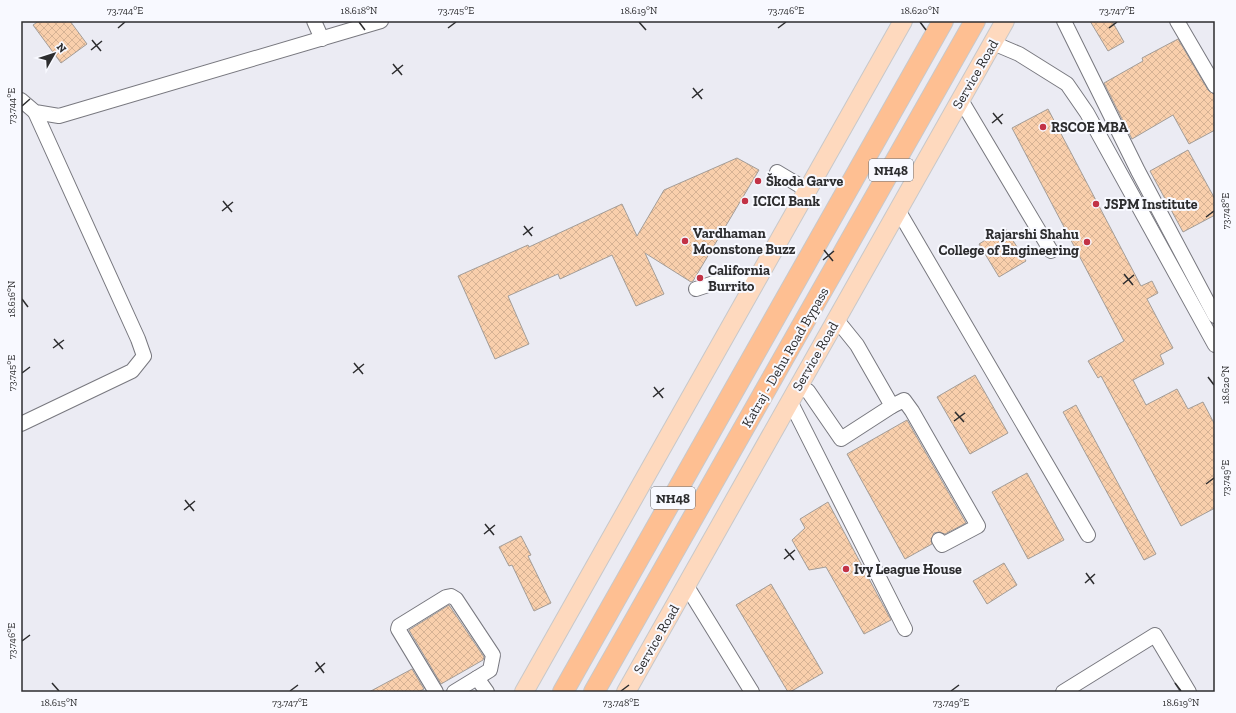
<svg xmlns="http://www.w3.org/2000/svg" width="1236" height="713" font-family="'Zilla Slab',serif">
<defs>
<pattern id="building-cross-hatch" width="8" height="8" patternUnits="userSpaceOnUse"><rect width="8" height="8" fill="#f9cfac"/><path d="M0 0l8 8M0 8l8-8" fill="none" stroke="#d6b294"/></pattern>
</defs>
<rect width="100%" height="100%" fill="#ebebf3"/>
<!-- building -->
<g fill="url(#building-cross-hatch)" stroke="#a39d98">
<path d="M39 21H70L87 44 61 63 33 25Z"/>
<path d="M1090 21H1112L1124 42 1108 51Z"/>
<path d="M1178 39 1208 90 1214 94 1215 97V130L1189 144 1173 115 1132 139 1104 83 1143 61 1142 58Z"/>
<path d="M1048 109 1141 286 1152 281 1158 293 1147 299 1173 348 1160 355 1164 364 1133 380 1146 405 1177 389 1188 409 1203 402 1215 425V508L1181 526 1101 376 1098 378 1088 361 1124 341 1012 128Z"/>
<path d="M1188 150 1215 199V215L1183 232 1150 171Z"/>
<path d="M737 158 759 170 693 281 691 282 645 253 664 294 636 306 612 255 560 279 558 274 508 296 529 344 495 359 458 276 528 245 529 247 622 204 637 236 664 190Z"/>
<path d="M1005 228 1026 261 999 277 979 244Z"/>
<path d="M975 375 1008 433 970 454 937 397Z"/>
<path d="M1076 405 1156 554 1144 560 1063 412Z"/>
<path d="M907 420 966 523 945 534 939 532 934 533 931 540 932 544 905 559 847 454Z"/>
<path d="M1027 473 1064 540 1028 559 992 492Z"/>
<path d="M828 502 891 620 864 634 826 567 809 570 792 540 805 528 800 519Z"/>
<path d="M521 536 531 555 528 556 551 603 534 611 512 565 509 566 499 547Z"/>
<path d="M1004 563 1017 585 987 604 973 581Z"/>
<path d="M771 584 823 673 790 692H788L736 605Z"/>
<path d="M449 605 484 657 483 660 441 684 409 630Z"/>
<path d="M412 669 424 689 418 692H369Z"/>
</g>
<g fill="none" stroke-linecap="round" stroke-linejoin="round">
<!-- minor casing -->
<g stroke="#78787f" stroke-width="16">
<g id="minor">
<path d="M314 21 322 39"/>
<path d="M1064 21 1138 171 1215 316"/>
<path d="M1177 21 1215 86"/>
<path d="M993 43 1019 54 1067 84 1087 113 1215 345"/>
<path d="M21 100 35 112 59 116 381 21"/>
<path d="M961 100 1051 251"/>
<path d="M777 172 807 190"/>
<path d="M898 210 1088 535"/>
<path d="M696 289 729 278 737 279 754 285"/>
<path d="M836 319 857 345 892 406 904 400 912 411 978 526 942 545 939 540"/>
<path d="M797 388 808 391 841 439 892 406"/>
<path d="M790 401 905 629"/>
<path d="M21 424 132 371 144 356 138 339 35 112"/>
<path d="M686 585 752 692"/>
<path d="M477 678 487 692"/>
<path d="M436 692 398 629 399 626 446 597 451 596 456 599 493 655 490 670 454 692"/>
<path d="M1063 692 1155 635 1189 692"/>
</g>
</g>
<!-- major casing -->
<g stroke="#c8c8c9" stroke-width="20">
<g id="major">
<path d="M524 692 903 21"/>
<path d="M626 692 1005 21"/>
</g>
</g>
<!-- highway casing -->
<g stroke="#c8c8c9" stroke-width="22">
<g id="highway">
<path d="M563 692 943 21"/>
<path d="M594 692 975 21"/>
</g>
</g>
<!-- minor -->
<use href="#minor" stroke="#fff" stroke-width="14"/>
<!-- major -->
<use href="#major" stroke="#fed9be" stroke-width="18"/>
<!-- highway -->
<use href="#highway" stroke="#febf92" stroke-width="20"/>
</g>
<!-- ticks -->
<path fill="none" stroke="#2d2d2f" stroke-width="1.5" d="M359 22 365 30M639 22 646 30M920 22 926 30M118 28 125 22M448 28 456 22M778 28 786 22M1109 28 1117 22M92 40 101 51M91 50 102 41M393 64 402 75M392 74 403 65M693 88 702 99M692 98 703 89M22 106 30 99M993 113 1002 124M992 123 1003 114M223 201 232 212M222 211 233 202M1206 217 1214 211M524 226 532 236M523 235 533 227M824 250 833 261M823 260 834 251M1124 274 1133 285M1123 284 1134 275M22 299 28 307M54 339 63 349M53 348 64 340M354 363 363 374M22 373 30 367M353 373 364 364M1208 377 1214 385M654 387 663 398M653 397 664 388M955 412 964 422M954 421 965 413M1206 484 1214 478M185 500 194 511M184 510 195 501M485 524 494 535M484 534 495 525M785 549 794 560M784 559 795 550M1086 573 1094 584M1085 583 1095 574M22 641 30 635M316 662 324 673M315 672 325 663M52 683 59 691M1175 683 1181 691M290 691 298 685M621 691 629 685M951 691 959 685"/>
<!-- markers -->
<g fill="#c23246" stroke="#f8f9ff" stroke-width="1.5">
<circle cx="1043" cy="127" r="4"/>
<circle cx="758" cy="181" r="4"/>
<circle cx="745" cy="201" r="4"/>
<circle cx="1096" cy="204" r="4"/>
<circle cx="685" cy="241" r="4"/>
<circle cx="1087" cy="242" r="4"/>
<circle cx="700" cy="278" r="4"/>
<circle cx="846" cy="569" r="4"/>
</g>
<g text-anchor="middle" stroke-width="4" stroke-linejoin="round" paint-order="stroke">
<!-- shield labels -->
<g fill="#f8f9ff" stroke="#6a6a6d" stroke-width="1">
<rect x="869" y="159" width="44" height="22" rx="3"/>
<rect x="651" y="487" width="44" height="22" rx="3"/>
</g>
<g font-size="13" font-weight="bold" fill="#2d2d2f">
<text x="891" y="175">NH48</text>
<text x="673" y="503">NH48</text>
</g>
<!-- street labels -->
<g font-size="14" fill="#2d2d2f" stroke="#f8f9ff">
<text transform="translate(975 74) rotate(-60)" y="5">Service Road</text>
<text transform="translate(815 356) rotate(-60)" y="5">Service Road</text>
<text transform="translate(785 357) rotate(-60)" y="5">Katraj - Dehu Road Bypass</text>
<text transform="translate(656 639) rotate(-60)" y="5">Service Road</text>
</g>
<!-- poi labels -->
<g font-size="14" font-weight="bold" fill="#2d2d2f" stroke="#f8f9ff" text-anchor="start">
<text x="1051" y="132">RSCOE MBA</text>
<text x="766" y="186">Škoda Garve</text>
<text x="753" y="206">ICICI Bank</text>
<text x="1104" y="209">JSPM Institute</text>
<text x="693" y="238">Vardhaman<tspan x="693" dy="16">Moonstone Buzz</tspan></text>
<text x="1079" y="239" text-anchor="end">Rajarshi Shahu<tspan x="1079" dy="16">College of Engineering</tspan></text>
<text x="708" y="275">California<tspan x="708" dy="16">Burrito</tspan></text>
<text x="854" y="574">Ivy League House</text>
</g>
</g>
<!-- border -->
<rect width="1236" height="713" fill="none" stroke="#f8f9ff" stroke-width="44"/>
<!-- north arrow -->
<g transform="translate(54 54) rotate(51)" stroke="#f8f9ff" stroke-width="3" paint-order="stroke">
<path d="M0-3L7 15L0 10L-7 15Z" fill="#2d2d2f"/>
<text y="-6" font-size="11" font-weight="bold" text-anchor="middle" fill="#2d2d2f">N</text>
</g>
<rect x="22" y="22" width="1192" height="669" fill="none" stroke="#2d2d2f" stroke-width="1.5"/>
<g font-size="10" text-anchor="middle" fill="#2d2d2f">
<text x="125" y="14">73.744°E</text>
<text x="359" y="14">18.618°N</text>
<text x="456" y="14">73.745°E</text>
<text x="639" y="14">18.619°N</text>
<text x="786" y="14">73.746°E</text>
<text x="920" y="14">18.620°N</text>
<text x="1117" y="14">73.747°E</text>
<text transform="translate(11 106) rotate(-90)" y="4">73.744°E</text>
<text transform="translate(1225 211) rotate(-90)" y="4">73.748°E</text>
<text transform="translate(11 299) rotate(-90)" y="4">18.616°N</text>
<text transform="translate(11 373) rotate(-90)" y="4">73.745°E</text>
<text transform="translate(1225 385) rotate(-90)" y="4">18.620°N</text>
<text transform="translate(1225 478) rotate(-90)" y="4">73.749°E</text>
<text transform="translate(11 641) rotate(-90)" y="4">73.746°E</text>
<text x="59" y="706">18.615°N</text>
<text x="290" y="706">73.747°E</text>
<text x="621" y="706">73.748°E</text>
<text x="951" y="706">73.749°E</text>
<text x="1181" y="706">18.619°N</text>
</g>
</svg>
